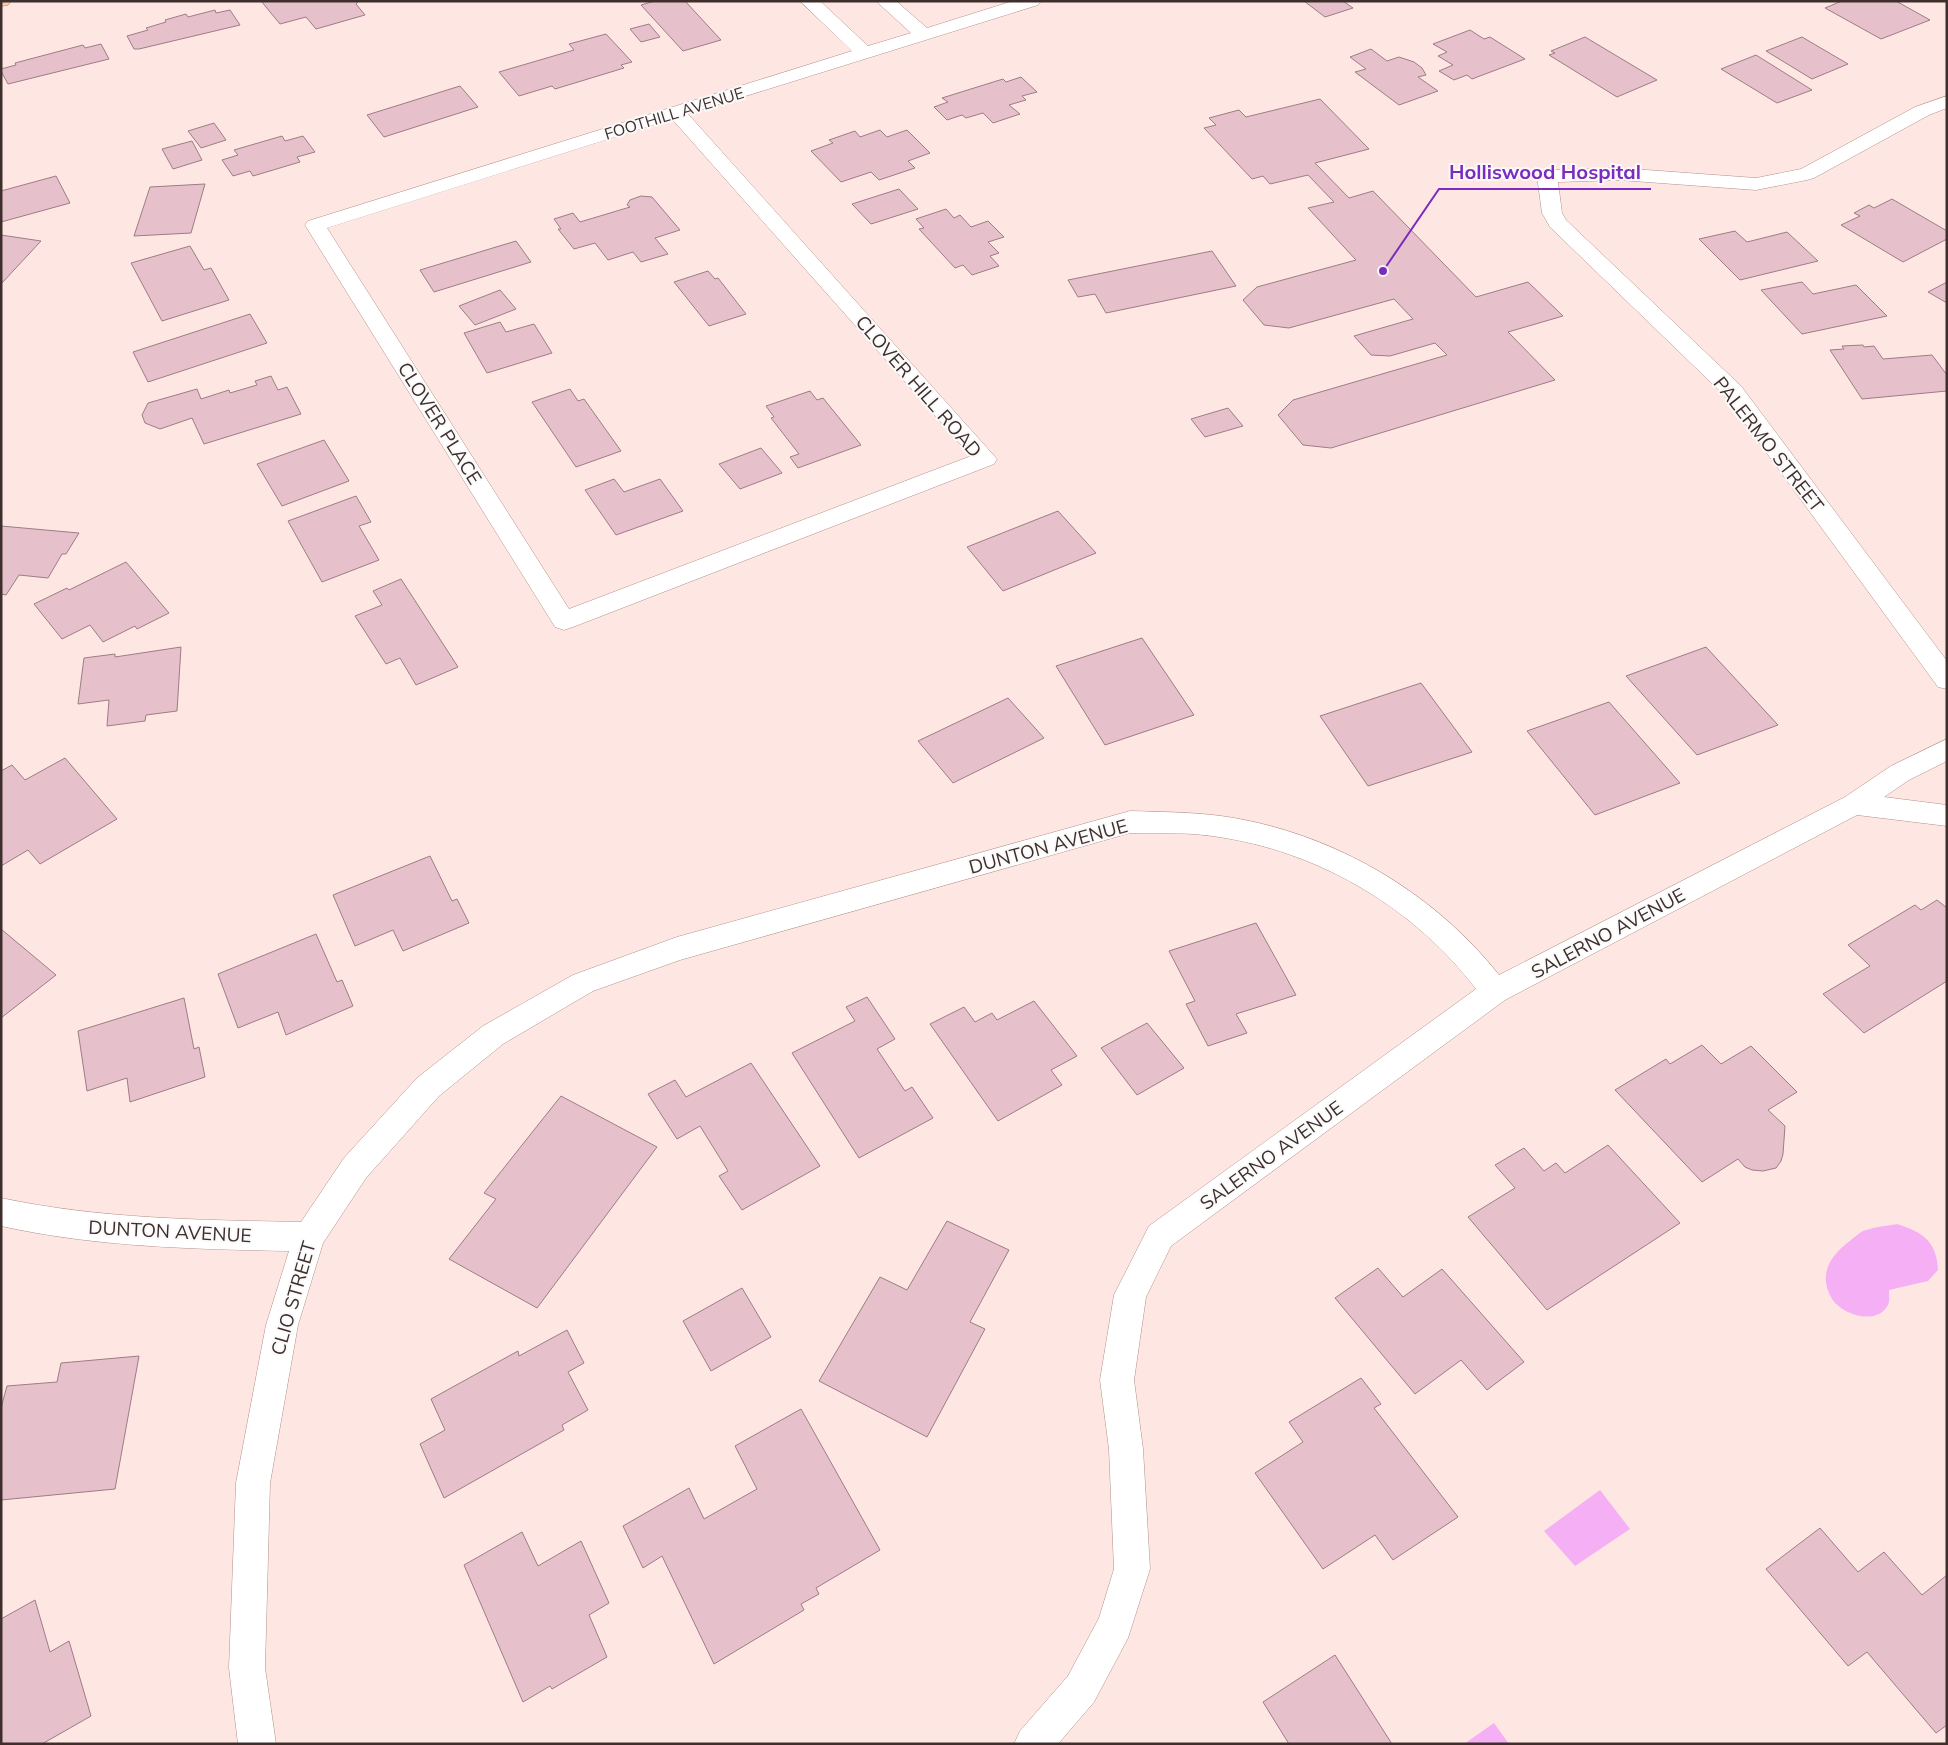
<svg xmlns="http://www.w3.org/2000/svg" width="1948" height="1745" font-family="Mulish,sans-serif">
<rect width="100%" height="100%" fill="#fee7e2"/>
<!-- water -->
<g fill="#f5aff5">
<path d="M1897 1224C1923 1232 1937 1242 1938 1270L1928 1281 1889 1290C1889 1294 1890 1301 1888 1305 1877 1326 1842 1315 1832 1299 1817 1274 1831 1255 1851 1240 1855 1237 1859 1233 1863 1231 1874 1227 1886 1226 1897 1224Z"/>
<path d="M1600 1490 1630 1529 1575 1566 1544 1531Z"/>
<path d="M1494 1723 1509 1744H1464Z"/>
</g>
<!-- building -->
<g fill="#e6c1cc" stroke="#9e7c86">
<path d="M261 1H359L356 4 365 15 316 29 306 17 280 24Z"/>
<path d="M655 1H685L721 40 683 51 641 5Z"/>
<path d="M1304 1H1343L1353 8 1325 17Z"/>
<path d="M1842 1H1896L1930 20 1881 39 1825 8Z"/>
<path d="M215 10 216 13 230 10 240 25 139 49H134L127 36 148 30 146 28 166 22 165 20 186 14 188 17Z"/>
<path d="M649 24 660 37 641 42 630 29Z"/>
<path d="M1470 30 1484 39 1490 37 1525 59 1472 79 1467 75 1454 80 1439 71 1453 65 1438 56 1447 52 1433 44Z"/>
<path d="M606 34 632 62 621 65 624 68 555 89 552 86 519 96 499 72 574 50 569 44Z"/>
<path d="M1585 37 1657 80 1617 97 1549 55 1555 53 1551 51Z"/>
<path d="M1802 37 1848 64 1812 79 1766 51Z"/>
<path d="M101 44 109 59 8 84 1 71V69L16 65 15 63 83 45 85 48Z"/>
<path d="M1371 49 1387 61 1399 57 1414 62 1422 68 1426 75 1418 77 1438 91 1399 105 1355 72 1366 69 1350 57Z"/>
<path d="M1756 55 1812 90 1777 103 1721 69Z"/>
<path d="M1021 77 1037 92 1022 96 1026 100 1009 105 1020 114 993 123 983 113 966 118 962 115 947 120 934 107 948 102 942 98 1003 79 1006 82Z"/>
<path d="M460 86 478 107 384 137 367 115Z"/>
<path d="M1320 99 1369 149 1315 163 1349 198 1373 191 1476 297 1528 282 1563 316 1508 332 1555 380 1331 448 1303 445 1278 415 1293 400 1447 355 1435 343 1390 356 1371 355 1354 336 1413 319 1394 299 1289 328 1264 325 1243 300 1257 287 1356 260 1308 208 1334 202 1308 175 1270 184 1263 176 1252 179 1204 128 1216 125 1209 118 1239 110 1246 117Z"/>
<path d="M214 123 226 140 201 148 188 131Z"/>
<path d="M880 130 887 137 907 130 930 153 908 161 915 168 879 180 871 172 841 182 811 151 833 143 829 140 855 131 860 137Z"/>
<path d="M282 136 285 141 303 136 315 152 297 157 300 162 253 176 250 171 233 176 222 160 238 155 234 150Z"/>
<path d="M192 141 202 160 173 169 162 149Z"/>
<path d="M56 176 70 203 1 222V191Z"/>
<path d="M205 184 191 233 134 236 150 187Z"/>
<path d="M899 189 918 209 871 224 852 204Z"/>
<path d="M641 196 652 197 680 230 655 238 668 254 641 262 633 252 608 260 595 243 574 249 558 229H561L554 219 573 213 580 222 630 207 627 205 630 200Z"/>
<path d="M1892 199 1947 231V239L1903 262 1841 225 1860 216 1854 213 1869 205 1874 208Z"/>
<path d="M946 209 954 218 960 215 971 227 988 221 1004 237 988 242 999 253 990 256 999 266 972 275 963 265 955 268 919 229 924 228 916 219Z"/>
<path d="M1735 231 1747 242 1787 232 1818 261 1740 280 1699 239Z"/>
<path d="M1 235 41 241 1 284Z"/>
<path d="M516 241 531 262 434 292 420 270Z"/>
<path d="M190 246 204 270 211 268 229 300 162 321 131 263Z"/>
<path d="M1212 251 1236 286 1106 313 1095 294 1078 297 1068 280Z"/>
<path d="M708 271 715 279 718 278 746 314 709 326 674 282Z"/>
<path d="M1802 282 1813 294 1856 285 1887 316 1802 334 1761 290Z"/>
<path d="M1947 282V303L1928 292Z"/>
<path d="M500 290 516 309 475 325 459 306Z"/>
<path d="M250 314 267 343 148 382 133 352Z"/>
<path d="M500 322 506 332 534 324 552 353 487 373 464 333Z"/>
<path d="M1863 345 1864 347 1874 346 1883 359 1932 355 1947 375V391L1862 399 1830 350 1844 349 1842 346Z"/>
<path d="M271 376 278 390 287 387 301 414 204 444 192 418 160 429 145 423 142 415 148 403 197 389 201 399 229 390 230 393 257 385 255 381Z"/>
<path d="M570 389 578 401 584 399 621 451 576 467 532 402Z"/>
<path d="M810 391 817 400 823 398 861 445 798 468 790 457 799 454 771 418 774 417 766 406Z"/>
<path d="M1228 408 1243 426 1205 437 1191 419Z"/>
<path d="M324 440 349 481 282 506 257 464Z"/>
<path d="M761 448 782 473 740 489 719 464Z"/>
<path d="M614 479 624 492 660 479 683 511 616 535 585 490Z"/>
<path d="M356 496 371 522 359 526 379 560 322 582 288 521Z"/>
<path d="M1058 511 1096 553 1003 591 967 547Z"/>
<path d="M1 526 79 533 66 554H62L48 578 19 575 6 595 1 594Z"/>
<path d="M126 562 169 613 137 629 135 626 103 642 90 625 62 639 34 604 67 588 69 590Z"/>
<path d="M401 579 458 667 416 685 400 658 386 664 355 616 382 605 373 591Z"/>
<path d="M1142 638 1194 715 1105 745 1056 666Z"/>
<path d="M181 647 177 711 146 715 145 721 107 726 109 700 78 704 84 658 115 654V657Z"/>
<path d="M1706 647 1778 725 1697 755 1626 676Z"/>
<path d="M1421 683 1472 752 1368 786 1320 716Z"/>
<path d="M1008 698 1044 738 953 783 918 741Z"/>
<path d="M1609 702 1680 783 1595 815 1527 731Z"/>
<path d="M65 758 117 819 40 864 28 850 1 866V771L12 765 25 780Z"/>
<path d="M430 856 452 901 457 899 469 923 403 951 393 930 355 946 333 895Z"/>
<path d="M1937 900 1947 908V981L1864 1033 1823 994 1870 966 1848 945 1915 905 1921 910Z"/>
<path d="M1256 923 1296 995 1236 1014 1247 1033 1208 1046 1186 1004 1195 1001 1169 951Z"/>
<path d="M1 929 56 975 1 1018Z"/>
<path d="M316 934 337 982 342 980 353 1006 286 1035 278 1012 238 1028 218 974Z"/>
<path d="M867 997 895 1039 877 1049 905 1091 912 1087 933 1118 859 1158 792 1053 855 1021 846 1007Z"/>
<path d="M184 998 194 1049 199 1047 205 1077 130 1102 127 1078 87 1091 78 1031Z"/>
<path d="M1034 1001 1077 1056 1051 1070 1062 1085 998 1121 930 1024 964 1007 975 1022 992 1013 997 1020Z"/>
<path d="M1147 1023 1184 1068 1137 1095 1101 1048Z"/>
<path d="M1702 1045 1721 1064 1751 1046 1797 1092 1768 1110 1785 1126 1783 1154 1781 1161 1776 1168 1763 1171 1752 1170 1745 1167 1738 1159 1702 1182 1615 1090 1666 1059 1670 1064Z"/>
<path d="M751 1063 820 1166 742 1210 719 1176 728 1171 700 1126 677 1139 648 1094 675 1080 686 1097Z"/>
<path d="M561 1096 657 1147 537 1308 449 1259 496 1199 484 1193Z"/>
<path d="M1608 1145 1680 1223 1547 1310 1468 1217 1515 1188 1495 1165 1524 1148 1544 1171 1556 1163 1565 1173Z"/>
<path d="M947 1221 1009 1250 970 1322 985 1329 927 1437 819 1381 880 1277 907 1290Z"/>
<path d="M1378 1268 1403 1297 1442 1269 1524 1362 1487 1390 1461 1360 1415 1394 1335 1298Z"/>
<path d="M742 1288 771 1337 711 1371 683 1321Z"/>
<path d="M567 1330 584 1363 568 1372 588 1410 562 1425 564 1430 444 1498 420 1444 445 1430 431 1399 518 1351 519 1356Z"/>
<path d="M139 1356 115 1489 1 1500V1408L7 1386 57 1382 61 1363Z"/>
<path d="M1361 1378 1381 1404 1374 1408 1458 1517 1393 1560 1375 1535 1323 1569 1255 1473 1303 1442 1289 1422Z"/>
<path d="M801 1409 880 1550 816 1588 819 1594 801 1604 804 1610 714 1664 662 1556 643 1568 623 1526 689 1488 704 1519 757 1489 735 1446Z"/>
<path d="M1820 1528 1858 1572 1884 1552 1922 1595 1947 1575V1725L1936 1733 1867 1652 1848 1666 1766 1569Z"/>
<path d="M522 1532 538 1566 581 1541 609 1603 589 1615 607 1657 552 1689 550 1686 523 1702 464 1565Z"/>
<path d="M35 1600 50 1652 69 1641 91 1716 42 1744H1V1619Z"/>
<path d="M1335 1655 1392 1744H1289L1263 1702Z"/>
</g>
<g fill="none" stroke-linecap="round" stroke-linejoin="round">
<!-- minor casing -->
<g stroke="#b39089" stroke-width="1">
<g id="minor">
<path d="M800 1H820L868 46 911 33 876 1H896L927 28 1013 1H1041L1038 5 688 114 997 459 994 464 573 627 564 630 555 627 305 225 308 221 852 51ZM672 119 971 456 569 609 327 228Z"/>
<path d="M1947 96V108L1929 115 1814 178 1807 180 1756 190 1619 180 1558 182 1562 213 1566 220 1741 386 1947 661V689L1938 687 1725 396 1550 227 1542 213 1537 176 1540 172 1547 170 1619 168 1756 178 1801 169 1915 107Z"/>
<path d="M1947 739V761L1909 780 1884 797 1947 805V826L1857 815 1505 1000 1171 1246 1146 1297 1134 1380 1143 1449 1150 1569 1128 1638 1094 1702 1058 1744H1014L1020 1731 1068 1676 1099 1618 1114 1569 1109 1449 1100 1380 1114 1295 1149 1226 1476 989C1416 910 1323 854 1225 838 1193 832 1162 833 1130 833L680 960 593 991 503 1044 439 1096 366 1178 323 1243 298 1325 270 1483 265 1668 276 1744H238L229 1668 236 1483 266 1325 289 1251C192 1249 96 1247 1 1226V1198C100 1219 200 1220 301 1222L344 1158 417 1078 483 1026 573 975 677 937 1130 811C1160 812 1191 812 1221 816 1329 831 1432 890 1499 975L1845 797 1891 766Z"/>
</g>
</g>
<!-- primary casing -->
<g stroke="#b48055" stroke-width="1">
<path id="primary" d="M1 1H11L8 5 2 6Z"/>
</g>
<!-- minor -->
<use href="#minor" fill="#fff" fill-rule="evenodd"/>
<!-- primary -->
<use href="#primary" fill="#f8cda6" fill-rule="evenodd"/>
</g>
<g text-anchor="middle" stroke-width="4" stroke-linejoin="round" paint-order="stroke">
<!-- far-street labels -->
<g font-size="16" fill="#3e2f2d" stroke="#fafafa">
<text transform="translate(674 113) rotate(-17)" y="6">FOOTHILL AVENUE</text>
</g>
<!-- street labels -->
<g font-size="19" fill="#3e2f2d" stroke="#fafafa">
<text transform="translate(919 386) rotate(49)" y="7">CLOVER HILL ROAD</text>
<text transform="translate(440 423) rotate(58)" y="7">CLOVER PLACE</text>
<text transform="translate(1769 444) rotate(52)" y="7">PALERMO STREET</text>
<text transform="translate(1048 846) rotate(-15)" y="7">DUNTON AVENUE</text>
<text transform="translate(1608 933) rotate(-28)" y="7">SALERNO AVENUE</text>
<text transform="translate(1271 1155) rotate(-36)" y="7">SALERNO AVENUE</text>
<text transform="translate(170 1231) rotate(3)" y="7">DUNTON AVENUE</text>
<text transform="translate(293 1298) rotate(-74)" y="7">CLIO STREET</text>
</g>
</g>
<!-- callouts -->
<path fill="none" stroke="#7b2cbf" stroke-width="2" d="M1383 271L1439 189H1651"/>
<circle fill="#7b2cbf" stroke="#fafafa" stroke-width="2" cx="1383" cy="271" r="5"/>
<g font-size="20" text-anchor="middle" font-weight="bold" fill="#7b2cbf" stroke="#fafafa" stroke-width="4" stroke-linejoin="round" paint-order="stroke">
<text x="1545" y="179">Holliswood Hospital</text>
</g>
<!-- border -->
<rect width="1948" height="1745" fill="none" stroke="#3e2f2d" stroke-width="5"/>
</svg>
